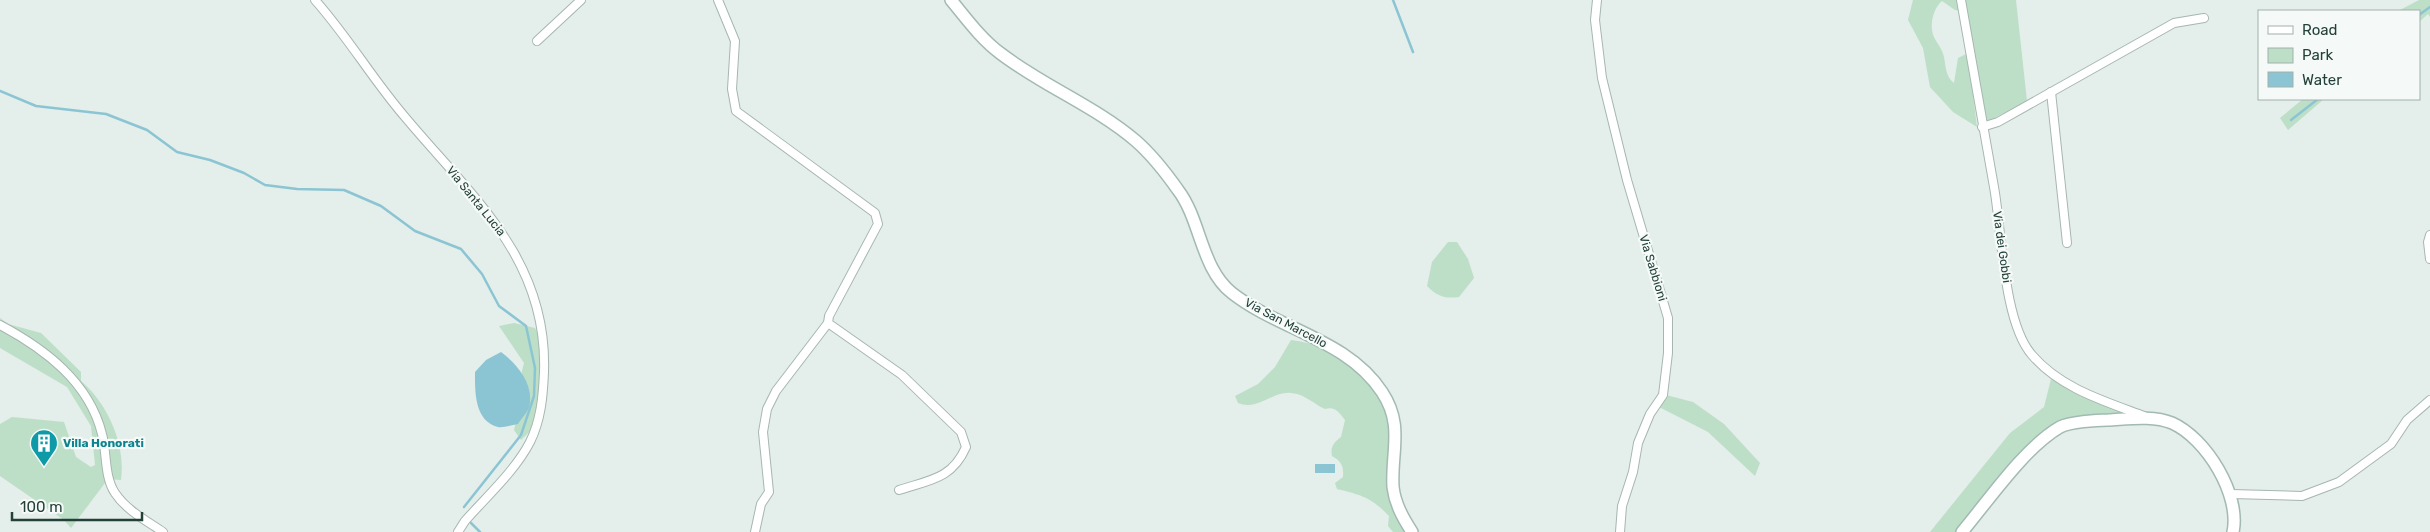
<svg xmlns="http://www.w3.org/2000/svg" width="2430" height="532" font-family="Rubik,sans-serif">
<rect width="100%" height="100%" fill="#e4eeea"/>
<!-- green -->
<g fill="#bddfc7">
<path d="M1913 0H1959L1960 11 1955 10 1942 1C1933 9 1929 25 1934 37 1936 42 1940 46 1942 51 1947 62 1943 74 1954 83L1958 58 1968 53 1977 127 1953 112 1930 87 1923 48 1908 20Z"/>
<path d="M1964 0H2016L2027 101 1985 123Z"/>
<path d="M2419 0H2430V17L2428 14 2419 22V11H2398Z"/>
<path d="M2303 99H2324L2288 130 2280 118Z"/>
<path d="M1448 242H1457L1468 259 1474 278 1459 297C1444 299 1437 296 1427 286L1432 262Z"/>
<path d="M0 318 8 324 41 333 81 372V381C108 404 126 445 121 480L108 479 71 528 64 520 0 476V424L12 417 64 422 76 457 91 467 95 465 91 426 67 387 0 348Z"/>
<path d="M514 323 535 328C547 347 543 408 532 428 529 433 524 437 521 440L514 430C521 406 517 386 524 363L499 326Z"/>
<path d="M1291 340C1335 344 1379 382 1392 423 1397 437 1390 465 1390 481 1390 497 1402 517 1407 532H1393L1388 526 1389 516C1371 497 1361 495 1337 489L1335 483 1343 477C1344 466 1341 461 1332 456 1330 447 1334 442 1341 437L1345 420C1339 412 1335 406 1325 409 1312 403 1305 394 1291 393 1272 391 1258 411 1238 403L1235 396 1258 384 1275 367Z"/>
<path d="M2051 379 2080 396 2131 415 2068 417 2041 433 1957 532H1930L2010 433 2044 407Z"/>
<path d="M1666 395 1693 402 1724 424 1760 463 1755 476 1708 432 1659 407Z"/>
</g>
<!-- water -->
<g fill="#8bc5d3">
<path d="M501 352C517 364 535 385 529 407 528 412 521 419 518 424 512 425 503 428 498 427 474 421 475 391 475 372L486 360Z"/>
<rect x="1315" y="464" width="20" height="9"/>
</g>
<g fill="none" stroke-linecap="round" stroke-linejoin="round">
<!-- stream -->
<g stroke="#8bc5d3" stroke-width="2.5">
<path d="M1393 0 1413 52"/>
<path d="M2419 15 2430 7"/>
<path d="M0 91 36 106 106 114 147 130 177 152 210 160 244 173 265 185 297 189 344 190 381 206 415 231 461 249 482 274 499 306 526 326 535 368 534 396 521 435 464 507"/>
<path d="M2291 120 2318 99"/>
<path d="M471 523 480 532"/>
</g>
<!-- street casing -->
<g stroke="#a6b6b1" stroke-width="10">
<g id="street">
<path d="M315 0C348 37 373 80 405 117 471 196 548 259 544 372 543 396 541 420 530 442 515 471 487 496 465 521L458 532"/>
<path d="M718 0 735 41 732 89 736 111 875 213 878 224 829 316 828 323 902 375 961 432 966 447C952 479 930 480 899 490"/>
<path d="M1597 0 1595 20 1602 78 1627 180 1668 318V353L1663 395 1650 414 1638 443 1633 472 1622 506 1620 532"/>
<path d="M1961 0C1972 62 1983 125 1994 187 2002 231 2003 322 2032 355 2060 388 2104 401 2144 416"/>
<path d="M537 41 581 0"/>
<path d="M2051 92 2067 243"/>
<path d="M1982 127 1998 122 2174 23 2204 18"/>
<path d="M2430 235 2428 242 2430 259"/>
<path d="M0 325C45 349 89 382 102 434 107 452 104 477 115 493 126 510 147 521 163 532"/>
<path d="M2231 494 2302 496 2339 482 2391 444 2407 420 2430 400"/>
<path d="M755 532 761 504 769 492 763 432 767 409 776 391 828 323"/>
</g>
</g>
<!-- secondary casing -->
<g stroke="#a2bab2" stroke-width="14">
<g id="secondary">
<path d="M951 0C966 18 981 39 1000 53 1043 86 1095 106 1136 141 1152 155 1166 173 1178 190 1201 220 1201 269 1232 293 1279 330 1347 339 1382 392 1404 425 1391 451 1393 487 1395 504 1403 518 1412 532"/>
<path d="M1962 532C1989 500 2024 448 2060 427 2070 422 2096 420 2108 420 2128 419 2153 415 2172 423 2206 438 2241 495 2233 532"/>
</g>
</g>
<!-- street -->
<use href="#street" stroke="#fff" stroke-width="8"/>
<!-- secondary -->
<use href="#secondary" stroke="#fff" stroke-width="11"/>
</g>
<!-- icons -->
<defs>
<g id="building-pin" transform="scale(1.4375)"><path d="M0 17L-7.5 6A9.5 9.5 0 1 1 7.5 6Z" fill="#0f9aa8" stroke="#f5faf8"/><path d="M-4-6H4V6H1V3H-1V6H-4ZM-2.5-4.3h1.7v1.8h-1.7ZM.8-4.3h1.7v1.8H.8ZM-2.5-1h1.7V.8h-1.7ZM.8-1h1.7V.8H.8Z" fill="#fff"/></g>
</defs>
<g fill-rule="evenodd">
<use href="#building-pin" x="44" y="443"/>
</g>
<g text-anchor="middle" stroke-width="4.5" stroke-linejoin="round" paint-order="stroke">
<!-- street labels -->
<g font-size="12" fill="#234039" stroke="#f5faf8">
<text transform="translate(476 201) rotate(51)" y="4">Via Santa Lucia</text>
<text transform="translate(2002 247) rotate(82)" y="4">Via dei Gobbi</text>
<text transform="translate(1653 268) rotate(73)" y="4">Via Sabbioni</text>
<text transform="translate(1286 323) rotate(28)" y="4">Via San Marcello</text>
</g>
<!-- culture labels -->
<g font-size="12" font-weight="bold" fill="#0d838f" stroke="#f5faf8" text-anchor="start">
<text x="63" y="447">Villa Honorati</text>
</g>
</g>
<!-- legend -->
<rect x="2258" y="10" width="162" height="90" fill="#f5faf8" stroke="#a1b0ac"/>
<rect x="2268" y="26" width="25" height="8" fill="#ffffff" stroke="#a1b0ac"/>
<text x="2302" y="35" font-size="15" fill="#234039">Road</text>
<rect x="2268" y="48" width="25" height="15" fill="#bddfc7" stroke="#a1b0ac"/>
<text x="2302" y="60" font-size="15" fill="#234039">Park</text>
<rect x="2268" y="72" width="25" height="15" fill="#8bc5d3" stroke="#a1b0ac"/>
<text x="2302" y="85" font-size="15" fill="#234039">Water</text>
<!-- scale -->
<path d="M12 512v8h130v-8" fill="none" stroke="#234039" stroke-width="2.5"/>
<text x="20" y="512" font-size="15" fill="#234039" stroke="#f5faf8" stroke-width="4" paint-order="stroke">100 m</text>
</svg>
